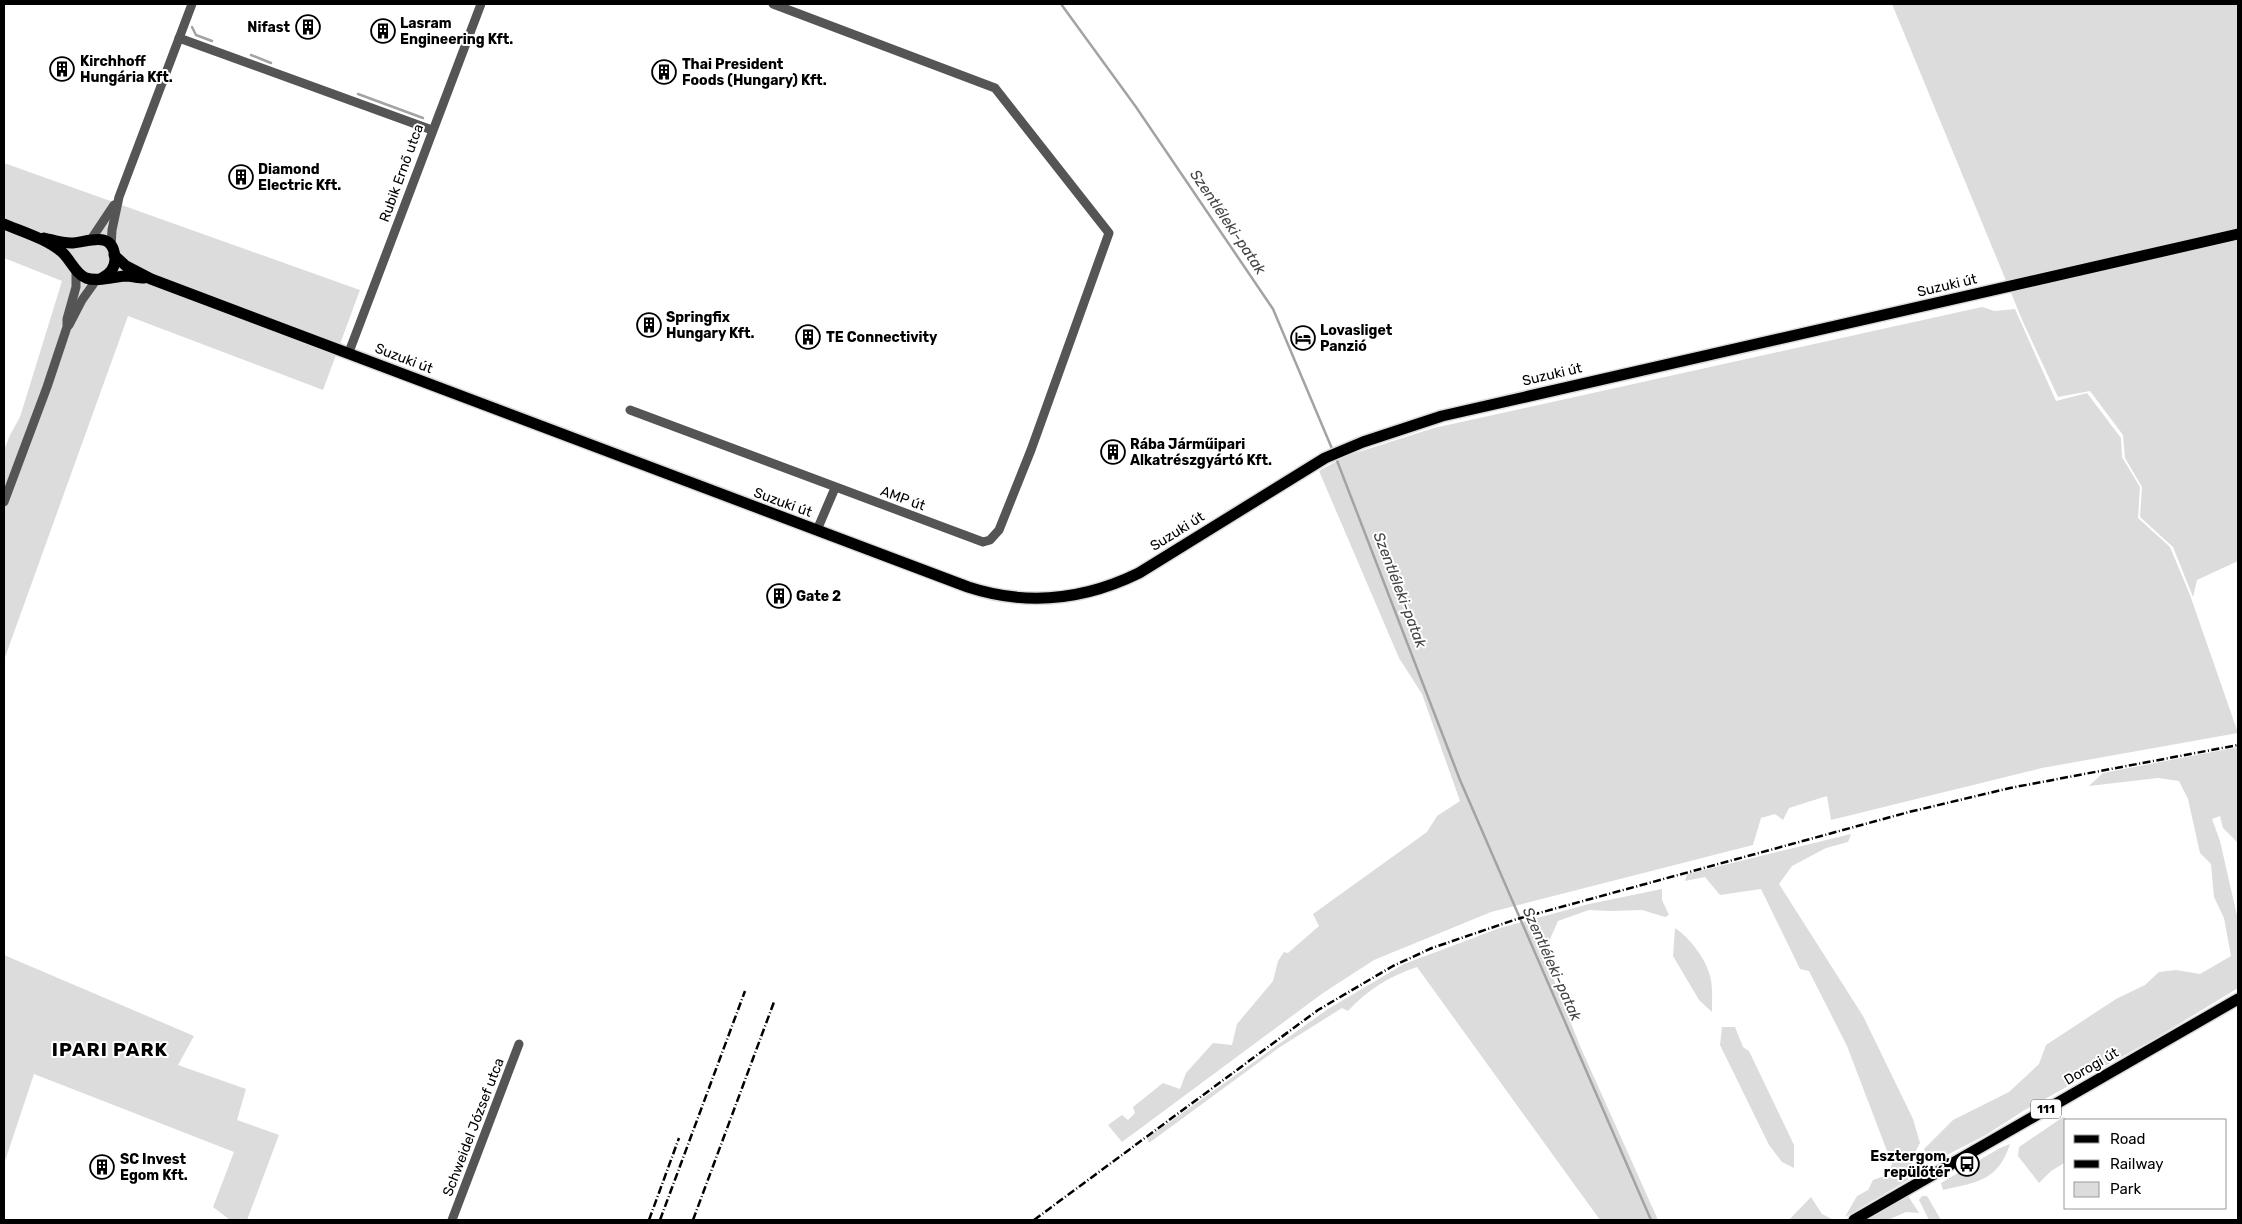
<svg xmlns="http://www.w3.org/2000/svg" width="2242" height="1224" font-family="Rubik,sans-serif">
<rect width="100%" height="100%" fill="#fff"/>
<!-- green -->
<g fill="#dcdcdc">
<path d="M1892 4H2238V561L2197 580 2193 597 2173 547 2140 517 2142 487 2125 458 2123 435 2090 391 2058 397 2023 322Z"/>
<path d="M4 163 360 290 323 390 128 316 4 660V450L10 435 20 417 62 281 4 258Z"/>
<path d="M1982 307 1995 311 2015 309 2056 401 2087 393 2121 438 2122 457 2140 487 2138 518 2170 547 2190 595 2238 733 2042 768 1831 820 1827 796 1789 808 1783 820 1775 814 1761 818 1753 845 1491 912 1374 960 1323 993 1122 1142 1108 1125 1122 1115 1128 1120 1135 1113 1133 1107 1163 1083 1180 1089 1186 1073 1213 1043 1232 1045 1237 1024 1273 981 1278 961 1284 952 1288 953 1319 926 1313 914 1427 832 1437 816 1460 801 1422 694 1399 658 1319 471 1346 456 1434 428Z"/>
<path d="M2238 747V843L2223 828 2220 816 2212 819 2220 841 2238 920V988L2156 1038 2023 1111 1986 1135 1943 1157 1927 1154 1924 1149 1953 1120 2009 1092 2039 1064 2046 1045 2116 999 2145 985 2159 972 2176 970 2200 974 2231 956 2224 918 2214 897 2211 864 2200 853 2188 799 2179 781 2158 778 2089 786 2103 773Z"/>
<path d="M1851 834 1848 842 1826 848 1792 866 1779 884 1863 1016 1913 1119 1920 1143 1913 1156 1908 1180 1845 1217 1857 1196 1868 1190 1873 1180 1887 1175 1892 1164 1847 1046 1809 971 1800 969 1761 889 1720 895 1705 877 1685 881 1687 874Z"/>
<path d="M1662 889V900L1669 915 1665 917 1642 910 1610 911 1589 910 1558 921 1550 939V970L1580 1046 1658 1220H1600L1417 967C1390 976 1367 990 1348 1011L1342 1008 1280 1047 1149 1143 1147 1138 1328 1009 1404 964 1500 928 1589 904Z"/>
<path d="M1675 928C1690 938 1706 959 1710 976 1713 987 1712 1000 1712 1012L1699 1000 1673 956Z"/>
<path d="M4 955 194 1036 178 1065 246 1089 237 1120 279 1135 247 1220H230L213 1207 234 1152 34 1074 4 1164Z"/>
<path d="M1722 1027H1735L1743 1047 1749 1051 1794 1145V1168L1782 1162 1769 1145 1720 1045Z"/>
<path d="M2063 1117 2070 1120H2066V1162L2051 1171 2039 1183 2018 1156 2019 1147Z"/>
<path d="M2010 1144C1998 1181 1977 1182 1943 1190L1941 1183 2000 1148Z"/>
<path d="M1908 1196 1919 1213 1906 1212 1888 1220H1868Z"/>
<path d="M1922 1196H1927L1941 1220H1929L1919 1200Z"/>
<path d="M1811 1197 1822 1214 1834 1220H1789Z"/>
</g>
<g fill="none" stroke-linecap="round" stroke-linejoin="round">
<!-- stream -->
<g stroke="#a3a3a3" stroke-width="2.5">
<path d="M1061 4 1136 107 1273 309 1333 451"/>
<path d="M192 27 196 35 212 41"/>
<path d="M251 55 271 63"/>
<path d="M358 94 423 118"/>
<path d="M1336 458 1460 780 1651 1220"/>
</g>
<!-- major casing -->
<g stroke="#dbdbdb" stroke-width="14">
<g id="major">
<path d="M4 224C23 232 47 239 63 253 71 261 76 274 86 278 97 282 113 277 125 276 131 276 138 278 144 278"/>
<path d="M44 238C53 240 62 243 71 243 86 243 114 228 115 259 115 268 110 274 102 278"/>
<path d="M114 255 126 266 151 279 968 587C1026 606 1084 600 1139 573L1325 458 1363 442 1442 416 2238 234"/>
<path d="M1854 1220 2238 999"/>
</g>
</g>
<!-- minor -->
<g stroke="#555" stroke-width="9">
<path d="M179 38 432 130"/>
<path d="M92 238 114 205"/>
<path d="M111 247 112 230 119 197 192 4"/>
<path d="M69 325 82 300 97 279"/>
<path d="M349 352 481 4"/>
<path d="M630 410 983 542 990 540 999 530 1031 450 1109 233 995 88 773 4"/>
<path d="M4 502 47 387 67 327V319L76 287V270"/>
<path d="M817 530 835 488"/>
<path d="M452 1220 519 1044"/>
</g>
<!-- major -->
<use href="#major" stroke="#000" stroke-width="11"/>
<!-- rail -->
<g stroke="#000" stroke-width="2.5" stroke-dasharray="8 2.5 1 2.5" stroke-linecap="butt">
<path d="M649 1220 679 1138"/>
<path d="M660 1220 745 991"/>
<path d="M693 1220 774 1002"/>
<path d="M1034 1220 1318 1010 1393 966 1432 948 1517 919 1909 812 2010 788 2238 745"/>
</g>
</g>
<!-- icons -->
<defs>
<g id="building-ring" transform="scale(1.25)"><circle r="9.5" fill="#fff" stroke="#000" stroke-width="1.5"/><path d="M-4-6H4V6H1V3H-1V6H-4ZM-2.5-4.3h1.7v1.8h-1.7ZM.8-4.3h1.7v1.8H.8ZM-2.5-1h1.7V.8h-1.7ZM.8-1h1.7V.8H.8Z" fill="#000"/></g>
<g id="hotel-ring" transform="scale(1.25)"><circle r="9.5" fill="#fff" stroke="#000" stroke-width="1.5"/><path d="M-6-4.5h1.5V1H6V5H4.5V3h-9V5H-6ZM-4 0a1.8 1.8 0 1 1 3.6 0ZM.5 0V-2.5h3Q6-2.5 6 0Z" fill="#000"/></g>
<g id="bus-ring" transform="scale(1.25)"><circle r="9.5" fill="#fff" stroke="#000" stroke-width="1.5"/><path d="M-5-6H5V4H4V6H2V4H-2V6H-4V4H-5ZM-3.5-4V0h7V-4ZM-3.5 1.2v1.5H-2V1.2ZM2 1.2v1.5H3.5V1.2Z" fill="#000"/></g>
</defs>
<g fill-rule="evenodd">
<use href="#building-ring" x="308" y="27"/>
<use href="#building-ring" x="383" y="31"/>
<use href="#building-ring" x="62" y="69"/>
<use href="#building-ring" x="664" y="72"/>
<use href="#building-ring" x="241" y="177"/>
<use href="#building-ring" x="649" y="325"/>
<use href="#building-ring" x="808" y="337"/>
<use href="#hotel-ring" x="1303" y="338"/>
<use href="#building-ring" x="1113" y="452"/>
<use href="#building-ring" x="779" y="596"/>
<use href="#bus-ring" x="1967" y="1164"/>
<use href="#building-ring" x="102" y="1167"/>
</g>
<g text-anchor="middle" stroke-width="4" stroke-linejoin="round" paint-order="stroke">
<!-- shield labels -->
<rect fill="#fff" stroke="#4c4c4c" stroke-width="1" x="2031" y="1099.5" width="30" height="19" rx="4"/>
<g font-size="12" font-weight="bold" fill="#000">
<text x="2046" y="1113">111</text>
</g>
<!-- poi labels -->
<g font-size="14" font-weight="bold" fill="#000" stroke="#fff" text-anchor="start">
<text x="400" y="28">Lasram<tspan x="400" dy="16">Engineering Kft.</tspan></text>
<text x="290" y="32" text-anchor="end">Nifast</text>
<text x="80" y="66">Kirchhoff<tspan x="80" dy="16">Hungária Kft.</tspan></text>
<text x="682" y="69">Thai President<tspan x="682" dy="16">Foods (Hungary) Kft.</tspan></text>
<text x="258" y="174">Diamond<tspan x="258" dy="16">Electric Kft.</tspan></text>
<text x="666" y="322">Springfix<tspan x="666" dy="16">Hungary Kft.</tspan></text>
<text x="1320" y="335">Lovasliget<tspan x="1320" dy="16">Panzió</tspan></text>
<text x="826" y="342">TE Connectivity</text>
<text x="1130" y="449">Rába Járműipari<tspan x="1130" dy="16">Alkatrészgyártó Kft.</tspan></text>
<text x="796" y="601">Gate 2</text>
<text x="1950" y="1161" text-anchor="end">Esztergom,<tspan x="1950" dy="16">repülőtér</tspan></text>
<text x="120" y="1164">SC Invest<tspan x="120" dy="16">Egom Kft.</tspan></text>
</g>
<!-- street labels -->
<g font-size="14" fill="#000" stroke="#fff">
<text transform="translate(401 173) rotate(-70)" y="5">Rubik Ernő utca</text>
<text transform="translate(1947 285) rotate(-13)" y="5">Suzuki út</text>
<text transform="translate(404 358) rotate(21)" y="5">Suzuki út</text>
<text transform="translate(1552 374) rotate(-13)" y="5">Suzuki út</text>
<text transform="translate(903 498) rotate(20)" y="5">AMP út</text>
<text transform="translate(783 502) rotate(20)" y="5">Suzuki út</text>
<text transform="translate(1177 531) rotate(-32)" y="5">Suzuki út</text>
<text transform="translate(2091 1066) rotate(-30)" y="5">Dorogi út</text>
<text transform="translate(473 1127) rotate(-69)" y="5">Schweidel József utca</text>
</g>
<!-- water labels -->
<g font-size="15" font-style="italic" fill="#444" stroke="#fff">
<text transform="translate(1228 222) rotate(56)" y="5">Szentléleki-patak</text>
<text transform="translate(1400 590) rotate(69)" y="5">Szentléleki-patak</text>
<text transform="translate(1552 964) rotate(66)" y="5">Szentléleki-patak</text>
</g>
<!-- district labels -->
<g font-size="19" font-weight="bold" letter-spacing="1" fill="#000" stroke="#fff">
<text x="110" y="1056">IPARI PARK</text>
</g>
</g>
<!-- border -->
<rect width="2242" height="1224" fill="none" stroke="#000000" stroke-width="10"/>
<!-- legend -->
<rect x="2064" y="1119" width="162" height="90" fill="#ffffff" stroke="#999999"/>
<rect x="2074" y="1135" width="25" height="8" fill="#000000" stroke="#999999"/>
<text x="2110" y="1144" font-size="15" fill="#000000">Road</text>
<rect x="2074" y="1160" width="25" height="8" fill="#000000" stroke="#999999"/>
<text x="2110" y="1169" font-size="15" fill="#000000">Railway</text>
<rect x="2074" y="1182" width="25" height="15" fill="#dcdcdc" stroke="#999999"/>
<text x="2110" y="1194" font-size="15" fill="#000000">Park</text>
</svg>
